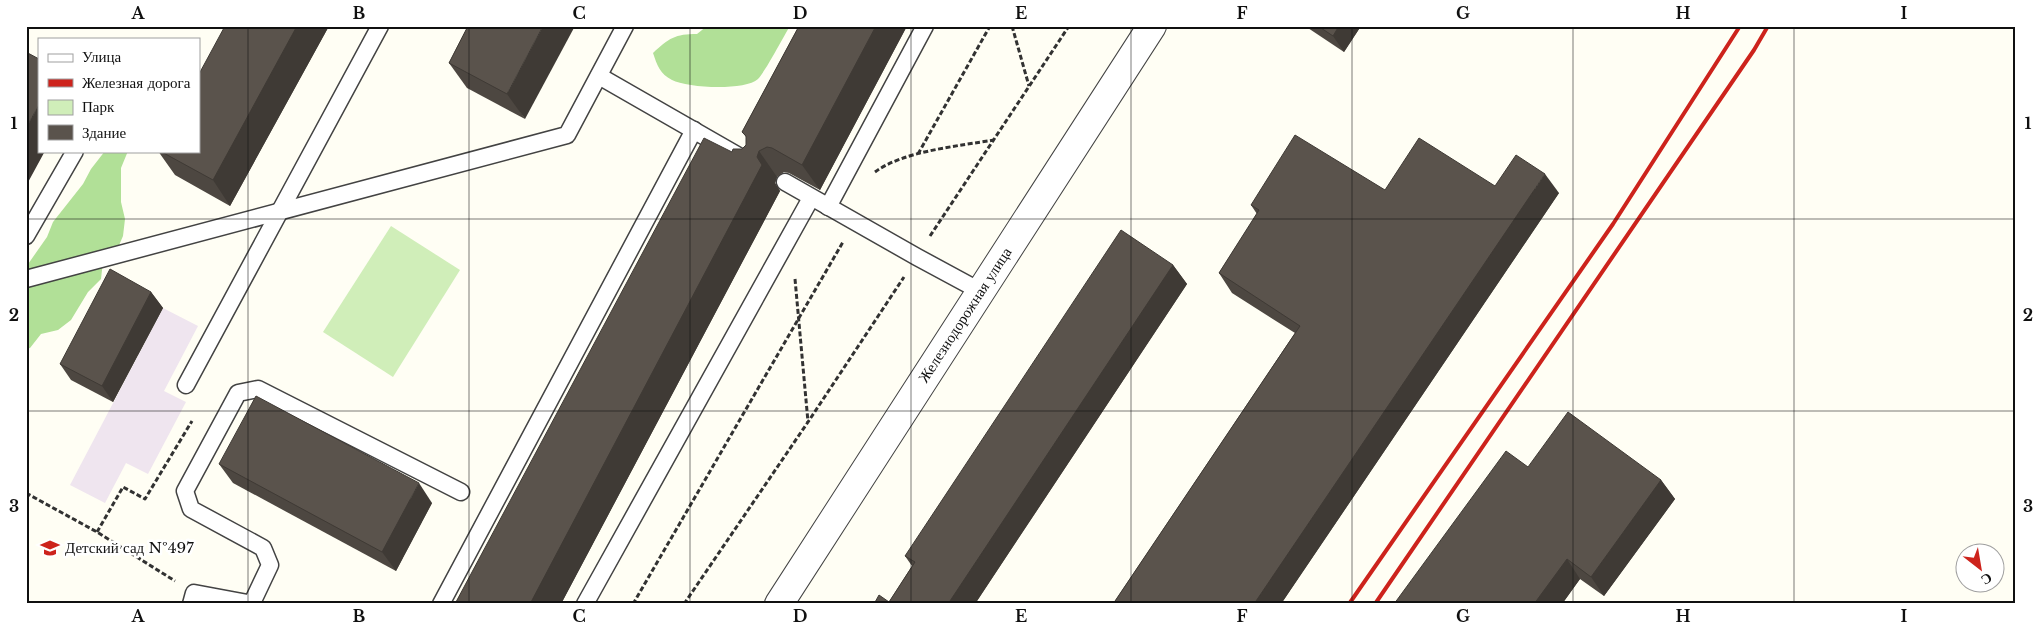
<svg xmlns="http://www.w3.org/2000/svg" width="2042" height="630" font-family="'Libre Baskerville',serif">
<rect width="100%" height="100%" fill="#fffef4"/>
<!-- industrial -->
<path fill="#efe5ef" d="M163 308 198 326 164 391 186 402 148 474 126 463 105 503 70 485Z"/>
<!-- green -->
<path fill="#d0eeb9" d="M391 226 460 270 393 377 323 332Z"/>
<!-- forest -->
<g fill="#b1e097">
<path d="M707 26H790C782 39 767 69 758 79 745 91 687 88 672 80 660 74 657 65 653 53 669 38 675 34 697 34Z"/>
<path d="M105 151H128L121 168V202L125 219 123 236 117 250 103 261 101 279 88 292 71 320 58 330 41 334 30 348 26 349V267L47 237 53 222 83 184 91 169Z"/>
</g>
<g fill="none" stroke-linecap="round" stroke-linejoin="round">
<!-- service casing -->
<g stroke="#434343" stroke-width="19">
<g id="service">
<path d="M599 76 749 162"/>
<path d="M785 182 917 257 980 291"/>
<path d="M828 207 925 26"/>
<path d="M26 236 75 151"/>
<path d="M26 279 567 135 625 26"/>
<path d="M186 385 380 26"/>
<path d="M252 603 270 565 263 548 191 509 185 491 238 393 258 389 461 492"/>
<path d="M191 604 194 593 253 604"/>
<path d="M441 604 694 130"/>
<path d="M585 604 811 198"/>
</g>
</g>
<!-- tertiary casing -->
<g stroke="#434343" stroke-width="30">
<path id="tertiary" d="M779 604 1152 26"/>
</g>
<!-- path -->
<g stroke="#323232" stroke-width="3" stroke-dasharray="5 2.5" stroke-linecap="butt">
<path d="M1012 26 1029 86"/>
<path d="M918 154 990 26"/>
<path d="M875 172C903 151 959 146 994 140"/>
<path d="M930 236 1069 26"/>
<path d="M795 279 808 422"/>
<path d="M26 493 97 532 175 581"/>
<path d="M97 532 123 487 145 499 192 421"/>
<path d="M633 604 843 242"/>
<path d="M684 604 808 422 904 277"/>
</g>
<!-- service -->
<use href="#service" stroke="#fff" stroke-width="16"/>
<!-- tertiary -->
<use href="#tertiary" stroke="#fff" stroke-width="28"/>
<!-- rail -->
<g stroke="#cd231c" stroke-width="4">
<path d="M1349 604 1613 224 1740 26"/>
<path d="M1375 604 1754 50 1768 26"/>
</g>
</g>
<!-- wall -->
<g fill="#4d4741">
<path d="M225 26H329L230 206 175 175 158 151H199Z"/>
<path d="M468 26 525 119 467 88 449 63Z"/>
<path d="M799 26H907L820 190 789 173 784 172 777 177 775 183 780 191 561 604H457L456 602 732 152 742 149 746 145V137L742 132Z"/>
<path d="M1305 26H1361L1344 52Z"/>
<path d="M1495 186 1559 193 1281 604H1113L1295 333 1232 293 1219 273 1257 214 1251 205 1385 190Z"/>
<path d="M1173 265 1187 284 975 604H874L889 602 912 566 905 556Z"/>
<path d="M151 292 163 308 113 402 71 380 60 364Z"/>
<path d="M219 464 432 503 396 571 233 483Z"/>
<path d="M1528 467 1661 480 1675 499 1604 596 1580 579 1562 604H1394Z"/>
</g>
<!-- shaded-wall -->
<g fill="#3f3a35">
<path d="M297 26H329L230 206 213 180Z"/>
<path d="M543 26H575L525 119 507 94Z"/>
<path d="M876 26H907L820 190 802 165Z"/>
<path d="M1339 26H1361L1344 52 1333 36Z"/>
<path d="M39 105V151H45L26 186V128Z"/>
<path d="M759 151 777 177 775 183 780 191 561 604H530Z"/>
<path d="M1545 174 1559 193 1281 604H1254Z"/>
<path d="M1173 265 1187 284 975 604H948Z"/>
<path d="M151 292 163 308 113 402 102 386Z"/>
<path d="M1661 480 1675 499 1604 596 1591 577Z"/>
<path d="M419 483 432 503 396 571 382 552Z"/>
<path d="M1567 559 1580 579 1562 604H1534Z"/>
</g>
<!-- building -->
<g fill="#5a534c" stroke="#3f3a35">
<path d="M225 26H297L213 180 160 151H199V74Z"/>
<path d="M468 26H543L507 94 449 63Z"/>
<path d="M799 26H876L802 165 772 148 767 147 759 151 757 157 762 165 530 604H460L456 602 704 138 732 152 733 149H742L746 145V136L742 132Z"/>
<path d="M1318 26H1339L1333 36Z"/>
<path d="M26 52 39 59V105L26 128Z"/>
<path d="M1295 135 1385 190 1419 138 1495 186 1516 155 1545 174 1254 604H1113L1300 326 1219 273 1259 210 1251 205Z"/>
<path d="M1121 230 1173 265 948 604H874L879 595 889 602 915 562 905 556Z"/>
<path d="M110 269 151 292 102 386 60 364Z"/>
<path d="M256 396 419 483 382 552 219 464Z"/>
<path d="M1568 412 1661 480 1591 577 1567 559 1534 604H1394L1506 451 1528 467Z"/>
</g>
<!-- grid -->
<path fill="none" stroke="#101010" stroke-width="1" stroke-opacity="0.55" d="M248 26V604M469 26V604M690 26V604M911 26V604M1131 26V604M1352 26V604M1573 26V604M1794 26V604M26 219H2016M26 411H2016"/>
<!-- icons -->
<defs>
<g id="school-bare" transform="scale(1.5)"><path d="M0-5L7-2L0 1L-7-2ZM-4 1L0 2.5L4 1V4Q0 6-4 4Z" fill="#cd231c" stroke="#fff" stroke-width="2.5" paint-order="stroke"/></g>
</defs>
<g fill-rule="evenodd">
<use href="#school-bare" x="50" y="548"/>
</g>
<g text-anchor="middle" stroke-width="5" stroke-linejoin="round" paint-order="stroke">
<!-- street labels -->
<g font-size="15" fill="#101010" stroke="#fff">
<text transform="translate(965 315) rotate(-57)" y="5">Железнодорожная улица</text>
</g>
<!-- poi labels -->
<g font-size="15" fill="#101010" stroke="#fff" text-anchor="start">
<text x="65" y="553">Детский сад №497</text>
</g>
</g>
<!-- border -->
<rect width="2042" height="630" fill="none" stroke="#ffffff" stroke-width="55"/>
<!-- legend -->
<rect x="38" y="38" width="162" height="115" fill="#ffffff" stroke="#9f9f9f"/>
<rect x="48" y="54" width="25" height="8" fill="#ffffff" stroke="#9f9f9f"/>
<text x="82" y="62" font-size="15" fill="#101010">Улица</text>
<rect x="48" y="79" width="25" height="8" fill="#cd231c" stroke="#9f9f9f"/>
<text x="82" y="88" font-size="15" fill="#101010">Железная дорога</text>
<rect x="48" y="100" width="25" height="15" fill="#d0eeb9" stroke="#9f9f9f"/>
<text x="82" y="112" font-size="15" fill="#101010">Парк</text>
<rect x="48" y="125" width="25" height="15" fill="#5a534c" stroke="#9f9f9f"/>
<text x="82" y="138" font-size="15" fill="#101010">Здание</text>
<!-- north arrow -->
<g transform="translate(1980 568) rotate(149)"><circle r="24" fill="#ffffff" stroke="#9f9f9f"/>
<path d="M0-4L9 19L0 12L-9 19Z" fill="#cd231c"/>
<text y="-8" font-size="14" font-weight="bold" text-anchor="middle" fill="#101010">С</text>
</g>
<rect x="28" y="28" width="1986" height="574" fill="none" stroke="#101010" stroke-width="2"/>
<g font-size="16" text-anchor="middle" font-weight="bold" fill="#101010">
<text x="138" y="19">A</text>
<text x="359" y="19">B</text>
<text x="579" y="19">C</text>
<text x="800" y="19">D</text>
<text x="1021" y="19">E</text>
<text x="1242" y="19">F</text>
<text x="1463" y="19">G</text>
<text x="1683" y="19">H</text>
<text x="1904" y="19">I</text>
<text x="14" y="129">1</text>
<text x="2028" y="129">1</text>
<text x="14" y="321">2</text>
<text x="2028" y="321">2</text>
<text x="14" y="512">3</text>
<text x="2028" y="512">3</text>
<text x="138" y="622">A</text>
<text x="359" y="622">B</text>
<text x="579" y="622">C</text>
<text x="800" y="622">D</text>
<text x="1021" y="622">E</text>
<text x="1242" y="622">F</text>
<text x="1463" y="622">G</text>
<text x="1683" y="622">H</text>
<text x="1904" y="622">I</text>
</g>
</svg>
